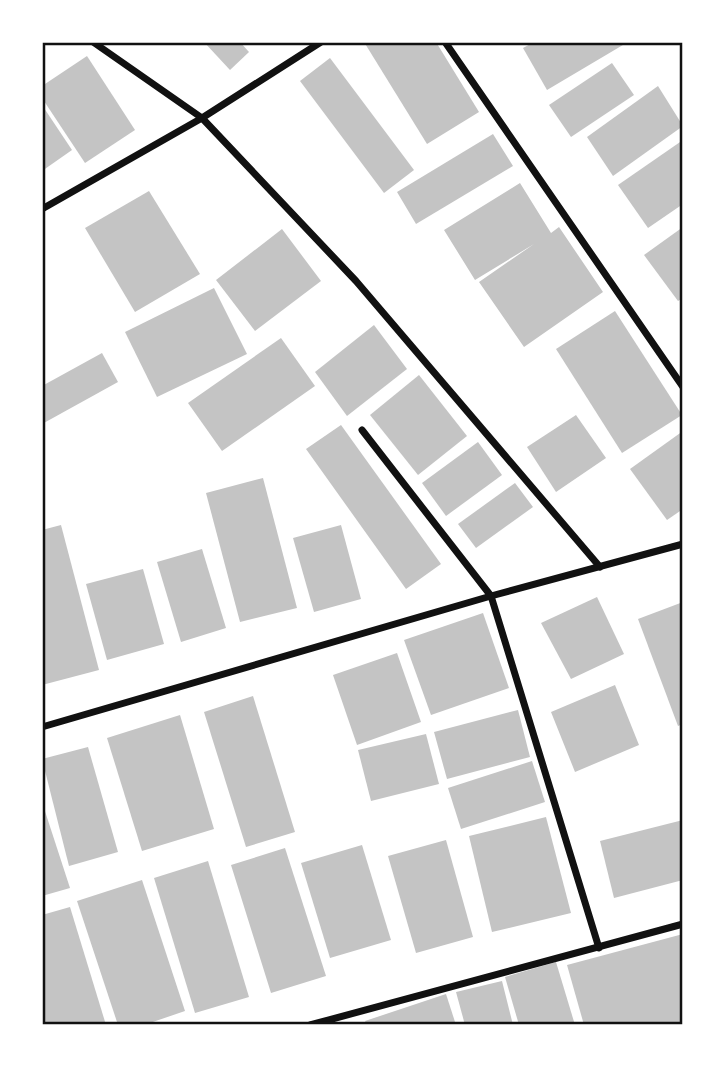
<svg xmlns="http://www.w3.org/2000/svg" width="725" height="1067" font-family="'Fira Sans',sans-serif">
<rect width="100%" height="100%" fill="#fff"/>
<!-- building -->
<g fill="#c4c4c4">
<path d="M204 42H240L249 52 230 70Z"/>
<path d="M364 42H436L479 112 427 144Z"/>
<path d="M534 42H628L547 90 523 48Z"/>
<path d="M87 56 135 130 85 163 42 98V86Z"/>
<path d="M330 58 414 170 384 193 300 81Z"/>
<path d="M612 63 634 95 571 137 549 105Z"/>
<path d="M658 86 683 126 613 176 587 137Z"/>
<path d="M42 105 72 150 42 171Z"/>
<path d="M493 134 513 166 416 224 397 192Z"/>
<path d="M683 140V204L648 228 618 185Z"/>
<path d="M520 183 551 233 559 227 603 292 524 347 479 282 534 244 475 280 444 230Z"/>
<path d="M149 191 200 274 135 312 85 228Z"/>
<path d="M683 227V298L678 301 644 255Z"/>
<path d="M282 229 321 281 255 331 216 280Z"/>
<path d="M214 288 247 354 157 397 125 332Z"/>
<path d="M615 311 682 415 622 453 556 349Z"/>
<path d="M374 325 407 369 347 416 315 372Z"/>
<path d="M281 338 315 386 222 451 188 403Z"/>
<path d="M102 353 118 382 42 424V386Z"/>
<path d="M419 375 467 436 418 475 370 415Z"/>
<path d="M576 415 606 458 556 492 527 447Z"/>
<path d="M341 425 441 564 406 589 306 449Z"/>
<path d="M683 431V509L667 520 630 469Z"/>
<path d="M478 442 502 475 446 516 422 483Z"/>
<path d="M263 478 297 608 240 622 206 493Z"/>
<path d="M515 483 533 507 476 548 458 524Z"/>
<path d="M61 525 99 670 42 685V530Z"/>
<path d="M341 525 361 599 314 612 293 538Z"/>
<path d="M202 549 226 628 181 642 157 562Z"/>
<path d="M143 569 164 644 107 660 86 584Z"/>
<path d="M597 597 624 654 571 679 541 623Z"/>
<path d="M683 602V724L678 726 638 619Z"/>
<path d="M483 613 509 688 431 715 404 640Z"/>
<path d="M397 653 421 722 357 745 333 675Z"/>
<path d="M615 685 639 745 575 772 551 712Z"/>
<path d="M253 696 295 832 246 847 204 712Z"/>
<path d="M518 710 530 757 447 779 434 732Z"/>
<path d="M180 715 214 829 142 851 107 738Z"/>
<path d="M426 734 439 784 371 801 358 750Z"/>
<path d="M88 747 118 852 69 866 42 759Z"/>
<path d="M532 761 545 802 461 829 448 788Z"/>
<path d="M42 802 70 888 42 896Z"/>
<path d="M546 817 571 913 492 932 469 836Z"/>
<path d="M683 820V880L614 898 600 841Z"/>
<path d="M446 840 473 937 416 953 388 856Z"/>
<path d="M362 845 391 940 330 958 301 863Z"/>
<path d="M285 848 326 976 271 993 231 865Z"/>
<path d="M208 861 249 997 195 1013 154 878Z"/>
<path d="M142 880 185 1011 144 1025H118L77 901Z"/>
<path d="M70 907 106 1025H42V915Z"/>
<path d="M683 934V1023L584 1025 567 965Z"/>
<path d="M556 962 575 1025H519L505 977Z"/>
<path d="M502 981 513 1025H465L456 992Z"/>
<path d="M446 994 456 1025H367L365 1021Z"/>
</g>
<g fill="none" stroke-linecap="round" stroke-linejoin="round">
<!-- minor -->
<g stroke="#111" stroke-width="7">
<path d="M93 42 202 118 356 281 600 567"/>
<path d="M445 42 683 387"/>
<path d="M42 209 202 118 321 42"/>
<path d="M362 430 491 596 599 948"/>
<path d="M42 727 491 596 683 544"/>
<path d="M310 1025 683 924"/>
</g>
</g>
<!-- border -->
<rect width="725" height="1067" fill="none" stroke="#ffffff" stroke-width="88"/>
<rect x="44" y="44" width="637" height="979" fill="none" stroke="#111" stroke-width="2.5"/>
</svg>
